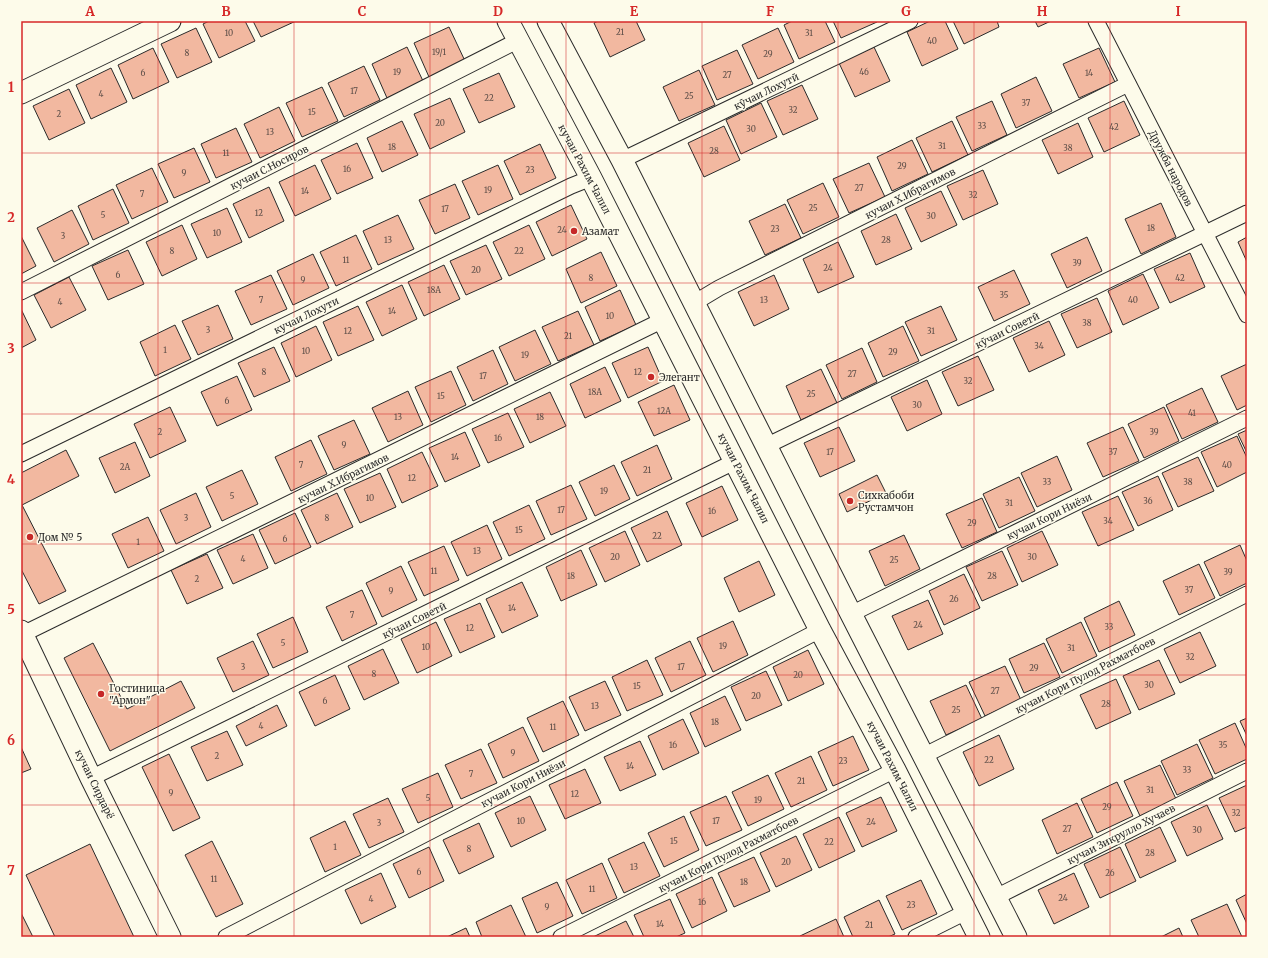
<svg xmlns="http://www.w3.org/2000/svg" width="1268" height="958" font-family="Merriweather,serif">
<rect width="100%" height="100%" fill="#fdfbea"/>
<!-- building -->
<g fill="#f2b8a0" stroke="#2b2b2b">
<path d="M209 21H245L255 41 219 58 203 24Z"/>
<path d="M253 21H296L261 37Z"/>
<path d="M598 21H636L645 40 610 57 594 23Z"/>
<path d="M792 21H825L835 42 799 59 784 25Z"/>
<path d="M833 21H876L877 22 841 38Z"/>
<path d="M930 21H945L958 49 922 66 907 32Z"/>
<path d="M953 21H997L999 27 964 44Z"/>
<path d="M1035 21H1051L1038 27Z"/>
<path d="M449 27 465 61 429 77 414 43Z"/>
<path d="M196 28 212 62 177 78 161 44Z"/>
<path d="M778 28 794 62 758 79 742 45Z"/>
<path d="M407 47 423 81 387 98 372 64Z"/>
<path d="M874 47 890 81 855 97 839 63Z"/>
<path d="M153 48 169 82 133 99 118 65Z"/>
<path d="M1099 48 1115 82 1079 98 1063 64Z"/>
<path d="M737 50 753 84 717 100 702 66Z"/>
<path d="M364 66 380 100 344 117 328 83Z"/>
<path d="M111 68 127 102 91 119 76 85Z"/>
<path d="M699 70 715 105 679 121 663 87Z"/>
<path d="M499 73 515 107 479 123 463 89Z"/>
<path d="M1036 77 1052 111 1016 128 1001 94Z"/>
<path d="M802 85 818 119 783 135 767 101Z"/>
<path d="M322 87 338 121 302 137 286 103Z"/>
<path d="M69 89 85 123 49 140 33 106Z"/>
<path d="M450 98 465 132 430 149 414 114Z"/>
<path d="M992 101 1007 135 972 151 956 117Z"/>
<path d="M1124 101 1140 135 1104 152 1088 118Z"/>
<path d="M761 103 777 137 741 154 726 120Z"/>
<path d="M279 107 295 141 260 158 244 124Z"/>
<path d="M402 121 418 155 382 172 367 138Z"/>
<path d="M952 121 968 155 932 172 916 138Z"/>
<path d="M1078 123 1093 157 1058 174 1042 140Z"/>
<path d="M724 126 740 160 704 177 688 143Z"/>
<path d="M236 128 252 162 216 178 201 144Z"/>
<path d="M912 140 928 174 892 191 877 157Z"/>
<path d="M357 143 373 178 337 194 321 160Z"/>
<path d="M540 144 556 178 520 195 504 161Z"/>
<path d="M194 148 210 182 174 198 158 164Z"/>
<path d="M869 163 885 197 849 213 833 179Z"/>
<path d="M315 165 331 199 295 216 279 182Z"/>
<path d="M498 165 513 199 478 215 462 181Z"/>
<path d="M152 168 168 202 132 219 116 185Z"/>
<path d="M983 170 998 204 963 220 947 186Z"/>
<path d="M823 183 839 217 803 234 787 200Z"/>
<path d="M455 184 470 218 435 234 419 200Z"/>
<path d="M269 187 284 221 249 238 233 204Z"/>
<path d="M113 189 129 223 93 240 78 206Z"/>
<path d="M941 191 957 225 921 242 905 208Z"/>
<path d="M1161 203 1176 237 1141 254 1125 219Z"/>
<path d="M785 204 801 238 765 255 749 221Z"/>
<path d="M571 205 587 239 552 256 536 222Z"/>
<path d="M227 208 242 242 207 258 191 224Z"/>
<path d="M72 210 89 244 54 262 37 228Z"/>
<path d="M896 214 912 249 876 265 861 231Z"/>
<path d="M398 215 414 249 378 265 363 231Z"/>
<path d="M182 225 197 259 162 276 146 242Z"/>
<path d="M529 225 545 259 509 276 493 242Z"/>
<path d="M356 235 372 269 336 286 320 252Z"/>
<path d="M21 236 36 266 21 274Z"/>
<path d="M1087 237 1102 271 1067 288 1051 254Z"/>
<path d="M1247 237V262L1238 242Z"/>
<path d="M838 242 854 277 818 293 803 259Z"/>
<path d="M486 245 502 279 466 295 450 261Z"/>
<path d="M128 250 144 284 108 300 92 266Z"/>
<path d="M601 252 617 286 581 303 566 269Z"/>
<path d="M1190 253 1205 287 1170 303 1154 269Z"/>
<path d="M313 254 329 288 293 305 277 271Z"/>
<path d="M444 265 460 299 424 316 408 282Z"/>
<path d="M1014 270 1030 304 994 321 978 287Z"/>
<path d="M1143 274 1159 308 1123 325 1108 291Z"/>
<path d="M271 275 287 309 251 325 235 291Z"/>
<path d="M774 275 789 309 754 326 738 292Z"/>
<path d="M69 277 86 310 51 328 34 295Z"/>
<path d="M402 285 417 319 382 336 366 302Z"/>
<path d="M620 290 636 325 600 341 585 307Z"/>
<path d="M1097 298 1112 332 1077 348 1061 314Z"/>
<path d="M218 305 233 339 198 355 182 321Z"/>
<path d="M358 306 374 340 338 356 323 322Z"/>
<path d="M941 306 957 340 921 356 905 322Z"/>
<path d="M21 309 36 340 21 348Z"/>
<path d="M578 311 594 345 558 361 542 327Z"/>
<path d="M1049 321 1065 355 1029 372 1013 338Z"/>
<path d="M175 325 191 359 155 376 140 342Z"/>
<path d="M316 326 332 360 296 377 281 343Z"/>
<path d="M903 326 919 361 883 377 868 343Z"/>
<path d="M535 330 551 364 515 381 499 347Z"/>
<path d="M274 347 290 381 254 397 238 363Z"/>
<path d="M648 347 663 381 628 398 612 363Z"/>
<path d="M862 348 877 382 842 399 826 365Z"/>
<path d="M493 350 508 384 473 401 457 367Z"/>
<path d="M978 356 994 390 958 406 942 372Z"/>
<path d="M1247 364V405L1237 410 1221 376Z"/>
<path d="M605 367 621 401 585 418 570 384Z"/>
<path d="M821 369 837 403 801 420 786 386Z"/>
<path d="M451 371 466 405 431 422 415 387Z"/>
<path d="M237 376 252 410 217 426 201 392Z"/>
<path d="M927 380 942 414 907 431 891 397Z"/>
<path d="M674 385 690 420 654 436 638 402Z"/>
<path d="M1202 388 1218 422 1182 439 1166 405Z"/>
<path d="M408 391 423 425 388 442 372 408Z"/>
<path d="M550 392 566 426 530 443 514 409Z"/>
<path d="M170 407 186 441 150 458 134 424Z"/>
<path d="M1164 407 1179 441 1144 458 1128 424Z"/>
<path d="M508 413 524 447 488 463 472 429Z"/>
<path d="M354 420 370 454 334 470 318 436Z"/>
<path d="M839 427 855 461 820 477 804 443Z"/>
<path d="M1123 427 1139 461 1103 477 1087 443Z"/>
<path d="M1247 430V453L1238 434Z"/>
<path d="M465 432 480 466 445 482 429 448Z"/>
<path d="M1237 436 1247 458V472L1217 487 1201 452Z"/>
<path d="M311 440 327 474 291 491 275 457Z"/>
<path d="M135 442 150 476 115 493 99 458Z"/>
<path d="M657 445 672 479 637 496 621 462Z"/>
<path d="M66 450 79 476 22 505 66 591 39 604 21 569V473Z"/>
<path d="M422 452 438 486 402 503 387 469Z"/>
<path d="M1057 456 1072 490 1037 507 1021 473Z"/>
<path d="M1198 457 1214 491 1178 507 1162 473Z"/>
<path d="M614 465 630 499 595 516 579 482Z"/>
<path d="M242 470 258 504 222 521 206 487Z"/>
<path d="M380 473 396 507 360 523 344 489Z"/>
<path d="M877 475 886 493 847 512 839 494Z"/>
<path d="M1158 476 1173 510 1138 526 1122 492Z"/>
<path d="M1019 477 1035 511 999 528 983 494Z"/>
<path d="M571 485 587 519 551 535 536 501Z"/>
<path d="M722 486 738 520 702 537 686 503Z"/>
<path d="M196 493 211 527 176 544 160 510Z"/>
<path d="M337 493 353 527 317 544 301 510Z"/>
<path d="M1118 496 1134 530 1098 546 1082 512Z"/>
<path d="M982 498 997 532 962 548 946 514Z"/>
<path d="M529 505 545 539 509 556 493 522Z"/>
<path d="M667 511 682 545 647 562 631 528Z"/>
<path d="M295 513 311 547 275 564 259 530Z"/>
<path d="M148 517 164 551 128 568 112 534Z"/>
<path d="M487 525 502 559 467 576 451 542Z"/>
<path d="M625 531 640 565 605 582 589 548Z"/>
<path d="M1042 531 1058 565 1022 582 1007 548Z"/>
<path d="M253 534 268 568 233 584 217 550Z"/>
<path d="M904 535 920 569 885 586 869 551Z"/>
<path d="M1240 545 1247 561V583L1220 596 1204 562Z"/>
<path d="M444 546 459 580 424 596 408 562Z"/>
<path d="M581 550 597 585 561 601 546 567Z"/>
<path d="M1002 551 1018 585 982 601 966 567Z"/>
<path d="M207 554 223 588 187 604 171 570Z"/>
<path d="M759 561 775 595 739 612 724 578Z"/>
<path d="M1199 564 1215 598 1179 615 1163 581Z"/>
<path d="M401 566 417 600 382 617 366 583Z"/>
<path d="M964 574 980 608 944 625 929 591Z"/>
<path d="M522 582 538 616 502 633 486 599Z"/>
<path d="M362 590 377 624 342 641 326 607Z"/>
<path d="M928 600 943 634 908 650 892 616Z"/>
<path d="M1119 601 1135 635 1099 652 1084 618Z"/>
<path d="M480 603 495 637 460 653 444 619Z"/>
<path d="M293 617 308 652 273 668 257 634Z"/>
<path d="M733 621 748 655 713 672 697 638Z"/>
<path d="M436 622 452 656 417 673 401 639Z"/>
<path d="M1081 622 1097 656 1062 673 1046 639Z"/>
<path d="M1200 632 1216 666 1180 683 1164 649Z"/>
<path d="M253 641 269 675 233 692 217 658Z"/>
<path d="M690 641 706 675 671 692 655 658Z"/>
<path d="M93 643 127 709 181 681 195 708 110 751 64 658Z"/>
<path d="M1044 643 1060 677 1024 693 1009 659Z"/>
<path d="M383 649 399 683 364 700 348 666Z"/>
<path d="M808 650 824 684 788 701 773 667Z"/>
<path d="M647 660 663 695 627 711 612 677Z"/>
<path d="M1159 660 1175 694 1139 710 1123 676Z"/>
<path d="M1005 666 1021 700 985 716 969 682Z"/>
<path d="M766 671 782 705 746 721 731 687Z"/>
<path d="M335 675 350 709 315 726 299 692Z"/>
<path d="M1116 679 1131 713 1096 729 1080 695Z"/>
<path d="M605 681 621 715 585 731 569 697Z"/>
<path d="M966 685 982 719 946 735 930 701Z"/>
<path d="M725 696 741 730 705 747 690 713Z"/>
<path d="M563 701 579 735 543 752 527 718Z"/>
<path d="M277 705 287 726 246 746 236 726Z"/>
<path d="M1247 718V736L1240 721Z"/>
<path d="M683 719 699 753 663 770 648 736Z"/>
<path d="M1235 723 1247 750V759L1215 774 1199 740Z"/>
<path d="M523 727 539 761 503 778 488 744Z"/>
<path d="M227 731 243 765 207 781 191 747Z"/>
<path d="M999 735 1014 769 979 786 963 752Z"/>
<path d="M853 736 869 770 833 786 818 752Z"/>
<path d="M640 741 656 775 620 791 604 757Z"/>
<path d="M1197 744 1213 778 1177 795 1161 761Z"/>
<path d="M21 747 31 769 21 773Z"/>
<path d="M481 749 497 783 461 799 445 765Z"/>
<path d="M169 754 200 818 173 831 142 767Z"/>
<path d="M811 756 827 790 791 807 775 773Z"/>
<path d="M1160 765 1176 799 1140 816 1124 781Z"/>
<path d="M585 769 601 803 565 819 549 785Z"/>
<path d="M438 773 453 807 418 823 402 789Z"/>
<path d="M768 775 784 809 748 826 732 792Z"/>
<path d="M1117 782 1133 816 1097 833 1081 799Z"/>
<path d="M1247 785V827L1235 832 1219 798Z"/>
<path d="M530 796 546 830 511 847 495 813Z"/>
<path d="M726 796 742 830 706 846 690 812Z"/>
<path d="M881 797 897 831 862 847 846 813Z"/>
<path d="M388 798 404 832 369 848 353 814Z"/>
<path d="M1077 803 1093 837 1057 854 1042 820Z"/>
<path d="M1207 805 1223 839 1187 856 1171 822Z"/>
<path d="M684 816 699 850 664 867 648 833Z"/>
<path d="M839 817 855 851 819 868 803 834Z"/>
<path d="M345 821 361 855 325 872 310 838Z"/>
<path d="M479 823 494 857 459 874 443 840Z"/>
<path d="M1160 827 1176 861 1140 878 1125 844Z"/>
<path d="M796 836 812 870 776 887 760 853Z"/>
<path d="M212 841 243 904 216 917 185 855Z"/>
<path d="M644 842 660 876 624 893 608 859Z"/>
<path d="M90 844 134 937H55L26 875Z"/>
<path d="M429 847 444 881 409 898 393 864Z"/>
<path d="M1120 847 1136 881 1100 898 1084 864Z"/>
<path d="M754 857 770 891 734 907 718 873Z"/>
<path d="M602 863 617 898 582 914 566 880Z"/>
<path d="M381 873 396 907 361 924 345 890Z"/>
<path d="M1074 873 1089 907 1054 924 1038 890Z"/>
<path d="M712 877 727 911 692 928 676 894Z"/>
<path d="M921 880 937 914 902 930 886 896Z"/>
<path d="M557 882 573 916 537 933 522 898Z"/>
<path d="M1247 894V924L1236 900Z"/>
<path d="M670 899 685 933 676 937H644L634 915Z"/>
<path d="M879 900 895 934 888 937H853L844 917Z"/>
<path d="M1227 904 1242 937H1199L1191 920Z"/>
<path d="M511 905 526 937H482L476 922Z"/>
<path d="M21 913 33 937H21Z"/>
<path d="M836 919 844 937H801L800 936Z"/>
<path d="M626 921 634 937H593Z"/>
<path d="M466 928 470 937H447Z"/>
<path d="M1179 928 1183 937H1161Z"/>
</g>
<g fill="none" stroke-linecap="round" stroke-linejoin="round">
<!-- street casing -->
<g stroke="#2b2b2b" stroke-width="17">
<g id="street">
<path d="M1096 21 1247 315"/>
<path d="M622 160 910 21"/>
<path d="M21 292 517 41"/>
<path d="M694 303 719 288 1128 84"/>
<path d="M766 446 1247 213"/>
<path d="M21 454 571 186 591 178"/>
<path d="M851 614 1247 418"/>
<path d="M23 634 663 320"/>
<path d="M923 756 1247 594"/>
<path d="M91 778 736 461"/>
<path d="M996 897 1247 771"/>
<path d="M226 937 820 630"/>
<path d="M561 937 895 770"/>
<path d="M916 937 966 912"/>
</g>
</g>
<!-- secondary casing -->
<g stroke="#2b2b2b" stroke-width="23">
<g id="secondary">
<path d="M508 21 591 178 820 630 895 770 979 937"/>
<path d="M548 21 622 160 851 614 1016 937"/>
<path d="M21 93 170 21"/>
<path d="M21 631 91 778 170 937"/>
</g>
</g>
<!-- street -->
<use href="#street" stroke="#fdfbea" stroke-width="15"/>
<!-- secondary -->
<use href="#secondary" stroke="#fdfbea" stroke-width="21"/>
</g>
<!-- grid -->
<path fill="none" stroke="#d62828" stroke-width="1" stroke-opacity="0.55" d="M158 21V937M294 21V937M430 21V937M566 21V937M702 21V937M838 21V937M974 21V937M1110 21V937M21 153H1247M21 283H1247M21 414H1247M21 544H1247M21 675H1247M21 805H1247"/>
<!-- markers -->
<g fill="#c62828" stroke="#fdfbea" stroke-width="1.5">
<circle cx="574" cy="231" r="4"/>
<circle cx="651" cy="377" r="4"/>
<circle cx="850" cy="501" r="4"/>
<circle cx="30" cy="537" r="4"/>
<circle cx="101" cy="694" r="4"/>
</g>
<g text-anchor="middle" stroke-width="3" stroke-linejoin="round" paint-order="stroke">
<!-- number labels -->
<g font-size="8" fill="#5d4e48">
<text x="620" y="35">21</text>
<text x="229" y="36">10</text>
<text x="809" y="36">31</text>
<text x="932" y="44">40</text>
<text x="439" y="55">19/1</text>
<text x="187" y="56">8</text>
<text x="768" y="57">29</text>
<text x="397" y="75">19</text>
<text x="864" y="75">46</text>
<text x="143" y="76">6</text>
<text x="1089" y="76">14</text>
<text x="727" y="78">27</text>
<text x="354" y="94">17</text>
<text x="101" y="97">4</text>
<text x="689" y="99">25</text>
<text x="489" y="101">22</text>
<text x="1026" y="106">37</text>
<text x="793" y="113">32</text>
<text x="312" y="115">15</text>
<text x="59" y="117">2</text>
<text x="440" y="126">20</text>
<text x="982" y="129">33</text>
<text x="1114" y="130">42</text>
<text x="751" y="132">30</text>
<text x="270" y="135">13</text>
<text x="942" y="149">31</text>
<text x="392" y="150">18</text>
<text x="1068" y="151">38</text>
<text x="714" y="154">28</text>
<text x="226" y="156">11</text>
<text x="902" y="169">29</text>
<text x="347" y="172">16</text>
<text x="530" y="173">23</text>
<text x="184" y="176">9</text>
<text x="859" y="191">27</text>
<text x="488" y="193">19</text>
<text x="305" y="194">14</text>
<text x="142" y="197">7</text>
<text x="973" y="198">32</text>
<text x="813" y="211">25</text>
<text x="445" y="212">17</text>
<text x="259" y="216">12</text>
<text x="103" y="218">5</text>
<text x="931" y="219">30</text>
<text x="1151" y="231">18</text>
<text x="775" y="232">23</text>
<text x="562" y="233">24</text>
<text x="217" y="236">10</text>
<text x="63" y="239">3</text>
<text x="388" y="243">13</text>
<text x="886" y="243">28</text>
<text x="172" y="254">8</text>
<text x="519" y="254">22</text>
<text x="346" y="263">11</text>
<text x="1077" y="266">39</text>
<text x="828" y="271">24</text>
<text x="476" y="273">20</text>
<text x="118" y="278">6</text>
<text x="591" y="281">8</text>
<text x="1180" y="281">42</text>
<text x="303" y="283">9</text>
<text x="434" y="293">18А</text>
<text x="1004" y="298">35</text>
<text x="261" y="303">7</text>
<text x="764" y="303">13</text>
<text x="1133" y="303">40</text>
<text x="60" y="305">4</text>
<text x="392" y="314">14</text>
<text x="610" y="319">10</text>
<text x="1087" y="326">38</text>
<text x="208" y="333">3</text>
<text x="348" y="334">12</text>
<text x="931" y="334">31</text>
<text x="568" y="339">21</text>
<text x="1039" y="349">34</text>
<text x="165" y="353">1</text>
<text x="306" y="354">10</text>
<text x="893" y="355">29</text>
<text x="525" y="358">19</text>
<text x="264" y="375">8</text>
<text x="638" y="375">12</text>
<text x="852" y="377">27</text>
<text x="483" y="379">17</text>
<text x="968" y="384">32</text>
<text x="595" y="395">18А</text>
<text x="811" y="397">25</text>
<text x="441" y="399">15</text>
<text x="227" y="404">6</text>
<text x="917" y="408">30</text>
<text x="664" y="414">12А</text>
<text x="1192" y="416">41</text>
<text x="398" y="420">13</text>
<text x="540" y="420">18</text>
<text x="160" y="435">2</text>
<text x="1154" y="435">39</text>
<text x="498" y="441">16</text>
<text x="344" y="448">9</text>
<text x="830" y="455">17</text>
<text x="1113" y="455">37</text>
<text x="455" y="460">14</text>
<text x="301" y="468">7</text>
<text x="1227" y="468">40</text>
<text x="125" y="470">2А</text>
<text x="647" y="473">21</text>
<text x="412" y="481">12</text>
<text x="1047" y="485">33</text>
<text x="1188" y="485">38</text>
<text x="604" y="494">19</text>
<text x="232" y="499">5</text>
<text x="370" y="501">10</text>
<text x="1148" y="504">36</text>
<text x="1009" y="506">31</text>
<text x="561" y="513">17</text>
<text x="712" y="514">16</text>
<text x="186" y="521">3</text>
<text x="327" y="521">8</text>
<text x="1108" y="524">34</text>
<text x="972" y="526">29</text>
<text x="519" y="533">15</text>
<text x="657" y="539">22</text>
<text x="285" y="542">6</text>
<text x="138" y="545">1</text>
<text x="477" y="554">13</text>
<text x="615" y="560">20</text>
<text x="1032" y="560">30</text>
<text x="243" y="562">4</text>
<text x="894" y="563">25</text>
<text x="434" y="574">11</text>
<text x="1228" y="575">39</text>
<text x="571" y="579">18</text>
<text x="992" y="579">28</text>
<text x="197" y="582">2</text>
<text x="1189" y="593">37</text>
<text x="391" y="594">9</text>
<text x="954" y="602">26</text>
<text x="512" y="611">14</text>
<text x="352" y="618">7</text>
<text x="918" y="628">24</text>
<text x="1109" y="630">33</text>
<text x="470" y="631">12</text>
<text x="283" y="646">5</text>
<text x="723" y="649">19</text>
<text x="426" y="650">10</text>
<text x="1071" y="651">31</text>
<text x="1190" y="660">32</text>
<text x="243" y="670">3</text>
<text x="681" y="670">17</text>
<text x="1034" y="671">29</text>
<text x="374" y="677">8</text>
<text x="798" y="678">20</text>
<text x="1149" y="688">30</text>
<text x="637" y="689">15</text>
<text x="995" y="694">27</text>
<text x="756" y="699">20</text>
<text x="325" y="704">6</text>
<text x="1106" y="707">28</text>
<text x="595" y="709">13</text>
<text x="956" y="713">25</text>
<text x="715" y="725">18</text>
<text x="261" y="729">4</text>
<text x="553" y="730">11</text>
<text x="673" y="748">16</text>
<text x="1223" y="748">35</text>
<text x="513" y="756">9</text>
<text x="217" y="759">2</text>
<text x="989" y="763">22</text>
<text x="843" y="764">23</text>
<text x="630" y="769">14</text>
<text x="1187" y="773">33</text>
<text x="471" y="777">7</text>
<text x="801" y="784">21</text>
<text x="1150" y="793">31</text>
<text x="171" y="796">9</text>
<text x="575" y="797">12</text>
<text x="428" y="801">5</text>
<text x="758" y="803">19</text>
<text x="1107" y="810">29</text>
<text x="1236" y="816">32</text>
<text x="521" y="824">10</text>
<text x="716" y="824">17</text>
<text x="871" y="825">24</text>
<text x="379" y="826">3</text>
<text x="1067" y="832">27</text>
<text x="1197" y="833">30</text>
<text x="674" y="844">15</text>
<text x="829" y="845">22</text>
<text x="335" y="850">1</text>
<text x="469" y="852">8</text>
<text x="1150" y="856">28</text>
<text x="786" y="865">20</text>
<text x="634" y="870">13</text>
<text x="419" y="875">6</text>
<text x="1110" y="876">26</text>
<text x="214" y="882">11</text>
<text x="744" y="885">18</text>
<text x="592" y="892">11</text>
<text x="1063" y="901">24</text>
<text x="371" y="902">4</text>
<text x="702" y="905">16</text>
<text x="911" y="908">23</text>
<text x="547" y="910">9</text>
<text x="660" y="927">14</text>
<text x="869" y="928">21</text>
</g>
<!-- street labels -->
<g font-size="10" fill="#2b2b2b" stroke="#fdfbea">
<text transform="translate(766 91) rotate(-26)" y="4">кӯчаи Лохутӣ</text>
<text transform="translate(269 167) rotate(-27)" y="4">кучаи С.Носиров</text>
<text transform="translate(1171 168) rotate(63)" y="4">Дружба народов</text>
<text transform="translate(585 169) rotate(62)" y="4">кучаи Рахим Чалил</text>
<text transform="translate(910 193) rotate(-27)" y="4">кучаи Х.Ибрагимов</text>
<text transform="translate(306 315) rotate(-26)" y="4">кучаи Лохути</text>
<text transform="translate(1007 330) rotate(-26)" y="4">кӯчаи Советӣ</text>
<text transform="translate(343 478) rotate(-26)" y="4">кучаи Х.Ибрагимов</text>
<text transform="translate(744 478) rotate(63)" y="4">кучаи Рахим Чалил</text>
<text transform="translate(1049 516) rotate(-26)" y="4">кучаи Кори Ниёзи</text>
<text transform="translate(414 620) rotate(-26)" y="4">кӯчаи Советӣ</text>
<text transform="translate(1085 675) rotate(-27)" y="4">кучаи Кори Пулод Рахматбоев</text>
<text transform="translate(893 766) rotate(63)" y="4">кучаи Рахим Чалил</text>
<text transform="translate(523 783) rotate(-27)" y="4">кучаи Кори Ниёзи</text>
<text transform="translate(95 784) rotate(64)" y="4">кучаи Сирдарё</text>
<text transform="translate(1121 834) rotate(-27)" y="4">кучаи Зикрулло Хучаев</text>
<text transform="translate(728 854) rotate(-27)" y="4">кучаи Кори Пулод Рахматбоев</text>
</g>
<!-- poi labels -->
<g font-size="10" fill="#2b2b2b" stroke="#fdfbea" text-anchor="start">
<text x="582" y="235">Азамат</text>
<text x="659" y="381">Элегант</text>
<text x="858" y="499">Сихкабоби<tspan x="858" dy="12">Рустамчон</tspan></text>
<text x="38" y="541">Дом № 5</text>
<text x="109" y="692">Гостиница<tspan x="109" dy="12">"Армон"</tspan></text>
</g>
</g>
<!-- border -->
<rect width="1268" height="958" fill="none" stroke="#fdfbea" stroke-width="44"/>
<rect x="22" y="22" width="1224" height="914" fill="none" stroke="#d62828" stroke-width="1.5"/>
<g font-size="13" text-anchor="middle" font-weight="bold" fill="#d62828">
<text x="90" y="16">A</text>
<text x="226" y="16">B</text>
<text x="362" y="16">C</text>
<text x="498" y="16">D</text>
<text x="634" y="16">E</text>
<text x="770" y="16">F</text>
<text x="906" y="16">G</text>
<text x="1042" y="16">H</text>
<text x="1178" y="16">I</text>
<text x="11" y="92">1</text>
<text x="11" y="222">2</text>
<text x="11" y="353">3</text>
<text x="11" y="484">4</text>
<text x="11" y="614">5</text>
<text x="11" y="745">6</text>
<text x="11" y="875">7</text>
</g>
</svg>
